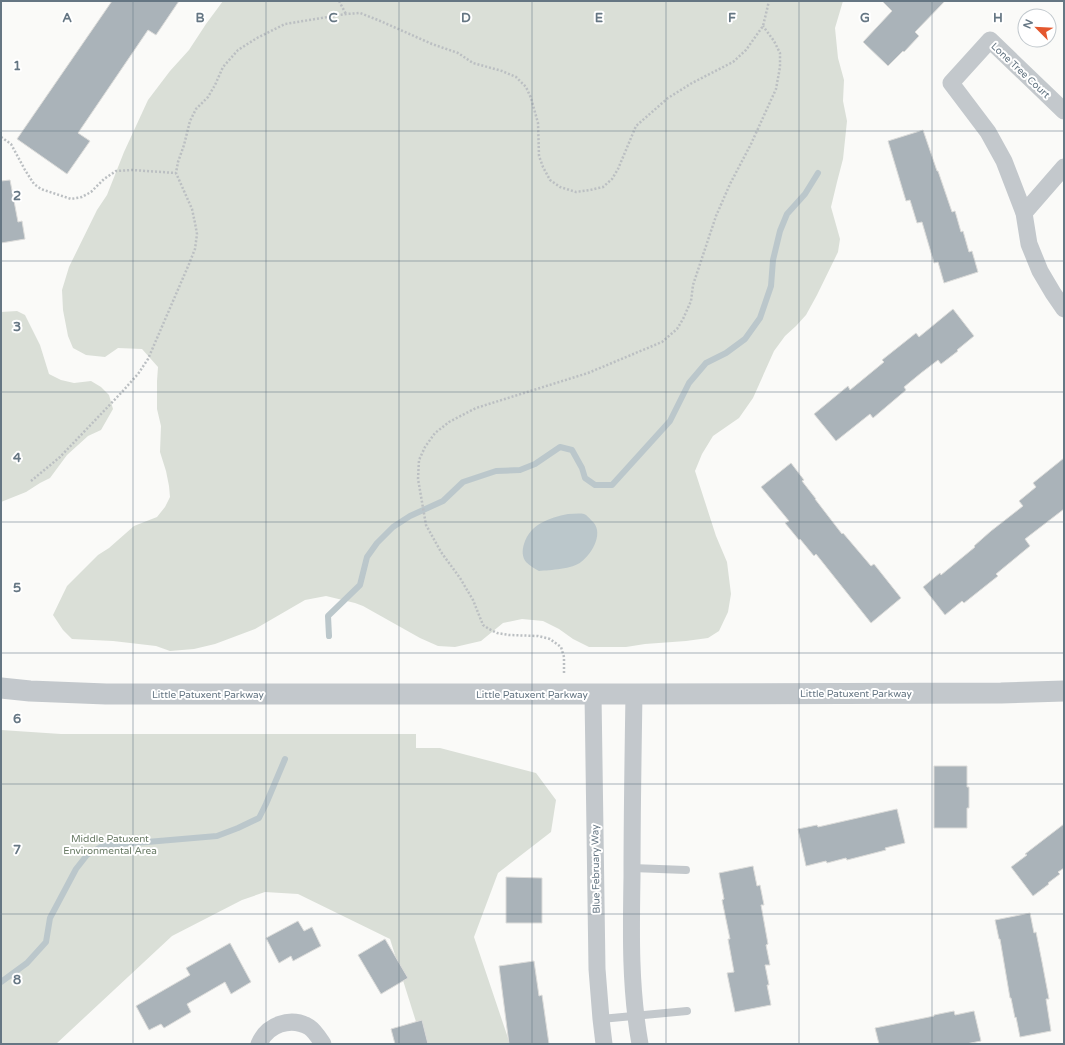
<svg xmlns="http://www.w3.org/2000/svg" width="1065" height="1045" font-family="'Varela Round',sans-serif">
<rect width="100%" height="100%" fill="#fafaf8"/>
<!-- green -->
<g fill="#dadfd7">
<path d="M223 1H843L835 28 838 58 844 80 843 101 847 121 843 159 837 182 831 207 840 239 838 252 817 295 806 315 796 326 785 336 774 351 753 398 739 418 713 436 702 454 695 471 716 536 727 562 731 594 728 612 719 631 708 638 686 641 645 644 626 647H589L573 639 559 629 543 621 522 619 503 623 481 641 455 647 438 646 420 638 363 606 355 603 326 596 305 600 255 629 215 644 194 649 170 651 156 646 113 641 72 639 63 630 53 615 67 586 98 555 109 548 134 526 157 517 165 507 170 497 169 486 166 471 160 452 161 426 157 409V381L158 367 142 349 118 348 105 357 86 355 73 348 68 336 63 310 62 290 69 267 97 210 107 195 124 152 148 100 170 71 189 50 206 24Z"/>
<path d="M17 311 25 315 40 345 49 374 61 380 74 383 91 381 101 387 109 395 113 409 101 430 88 436 67 455 50 478 40 483 26 492 1 502V312Z"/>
<path d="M1 730 61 734H416V748H440L536 773 556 800 551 832 498 873 474 937 510 1044H423L390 939 298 894 265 892 242 900 172 936 56 1044H1Z"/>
</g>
<!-- water -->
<path fill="#bbc7cb" d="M568 514C573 514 579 513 584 514 587 515 589 518 591 520 605 531 593 553 581 562 573 569 550 570 539 571 535 569 530 566 526 562 522 557 522 550 524 544 530 524 549 518 568 514Z"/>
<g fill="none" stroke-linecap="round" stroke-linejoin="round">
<!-- stream -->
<g stroke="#bbc7cb" stroke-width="6">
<path d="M329 636 328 616 360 585 367 557 377 543 393 527 410 516 443 501 463 482 496 471 520 470 535 464 560 447 572 450 582 468 585 478 595 485H612L670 421 689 383 706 363 726 353 745 339 760 318 771 286 773 260 780 231 787 214 805 194 818 173"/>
<path d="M1 982 27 963 46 942 50 918 76 869 87 855 104 845 147 842 217 836 238 828 259 818 266 804 285 759"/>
</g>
</g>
<!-- building -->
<g fill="#aab3b9" stroke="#dcdcda">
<path d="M112 1H179L156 35 148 30 78 133 90 141 67 174 17 139Z"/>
<path d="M882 1H945L915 32 919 36 904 52 903 51 888 66 863 42 892 11Z"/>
<path d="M923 130 937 171H938L952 212 955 211 961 232 963 231 969 252 972 251 978 272 944 283 938 262 934 263 922 222 917 223 910 200 906 201 888 141Z"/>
<path d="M10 180 18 222 22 221 25 239 1 243V181Z"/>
<path d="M953 309 974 336 957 350 958 351 941 364 938 360 921 373 904 387 906 390 873 418 870 414 836 441 814 414 848 386 850 390 884 362 882 360 916 333 919 337Z"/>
<path d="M1064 458V509L1025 539 1030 546 996 574 998 576 964 603 962 601 945 615 923 587 940 573 941 575 975 547 974 546 991 531 1023 506 1019 501 1036 487 1033 483Z"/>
<path d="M791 463 804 480 802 481 816 499H815L842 534 843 533 871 566 874 564 901 598 871 623 816 554 814 556 800 539 799 540 785 523 789 521 761 487Z"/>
<path d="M934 766H967V787H969V808H967V828H934Z"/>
<path d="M897 809 905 843 885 848 886 850 847 860 846 858 827 863 826 861 806 866 798 829 817 825 818 827Z"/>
<path d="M1064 824V868L1058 872 1060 874 1048 883 1049 884 1033 896 1011 867 1027 855 1025 854Z"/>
<path d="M753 866 757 886 760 885 764 905H761L768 944 766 945 770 965H765L769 985H767L771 1005 735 1012 727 973 734 972 728 939H730L722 900 724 899 719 873Z"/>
<path d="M506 877 542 878V923H506Z"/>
<path d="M1030 913 1034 933 1036 932 1042 962 1049 999H1046L1051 1031 1020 1037 1016 1017 1015 1018 1011 998H1010L1000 939H999L995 920Z"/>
<path d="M298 921 304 931 312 927 321 946 293 961 291 956 279 963 266 938Z"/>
<path d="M385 939 408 978 381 994 358 955Z"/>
<path d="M230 943 251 982 231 994 225 982 187 1004 191 1012 164 1028 161 1024 149 1030 136 1006 190 975 186 968Z"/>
<path d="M534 961 539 996 542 995 549 1044H509L499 966Z"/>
<path d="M954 1011 955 1015 974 1011 981 1041 966 1044H879L875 1028 934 1016V1015Z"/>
<path d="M422 1020 428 1044H395L391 1029Z"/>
</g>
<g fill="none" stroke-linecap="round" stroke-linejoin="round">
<!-- path -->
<g stroke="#bbbfc2" stroke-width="2.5" stroke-dasharray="2 2" stroke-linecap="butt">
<path d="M339 1 346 14"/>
<path d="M1 137 11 144 25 170 34 184 41 189 71 199 82 197 91 192 104 179 116 171 132 170 176 173"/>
<path d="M31 481 60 457 121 393 138 374 148 359 189 264 195 249 197 234 195 223 192 209 176 173 178 162 184 145 190 121 196 109 208 97 215 85 223 67 238 50 257 38 285 24 346 14 360 13 378 20 432 44 458 53 473 63 502 71 516 77 526 87 531 98 538 123 539 156 543 167 550 180 560 187 576 192 590 190 603 187 612 179 618 169 636 126 668 98 692 83 733 62 746 50 763 26 769 1"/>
<path d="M564 673V657L561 647 550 639 538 636 509 635 497 633 489 629 483 625 473 600 460 578 441 552 426 525 418 479 419 460 425 447 435 433 449 422 476 408 588 373 662 342 677 329 683 319 691 301 693 285 716 216 730 184 751 144 776 89 780 67V53L774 41 763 26"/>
</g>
<!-- service -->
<g stroke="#c3c8cc" stroke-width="8">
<path d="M632 868 686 870"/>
<path d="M601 1019 687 1011"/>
</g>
<!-- minor -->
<g stroke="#c3c8cc" stroke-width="17">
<path d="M1064 111 990 40 951 83 988 132 1004 161 1024 213 1029 244 1040 271 1053 293 1064 309"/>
<path d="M1024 213 1064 167"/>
<path d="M593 694 597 969 601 1019 604 1044"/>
<path d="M634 694C633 755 632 816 632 877 631 934 630 988 640 1044"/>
<path d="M259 1044C267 1025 290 1016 309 1027 315 1031 319 1038 323 1044"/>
</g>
<!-- tertiary -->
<path stroke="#c3c8cc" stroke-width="21" d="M1 688 30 691 106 694H634L1001 693 1064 691"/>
</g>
<!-- grid -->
<path fill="none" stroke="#657683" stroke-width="1" stroke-opacity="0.55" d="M133 1V1044M266 1V1044M399 1V1044M532 1V1044M666 1V1044M799 1V1044M932 1V1044M1 131H1064M1 261H1064M1 392H1064M1 522H1064M1 653H1064M1 784H1064M1 914H1064"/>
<g text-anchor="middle" stroke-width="4" stroke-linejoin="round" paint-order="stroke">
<!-- street labels -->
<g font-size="10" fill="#657683" stroke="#fff">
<text transform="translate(1021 70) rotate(43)" y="4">Lone Tree Court</text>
<text x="856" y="697">Little Patuxent Parkway</text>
<text x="208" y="698">Little Patuxent Parkway</text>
<text x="532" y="698">Little Patuxent Parkway</text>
<text transform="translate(595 869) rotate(-91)" y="4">Blue February Way</text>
</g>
<!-- park labels -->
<g font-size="10" fill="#687a64" stroke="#fff">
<text x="110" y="842">Middle Patuxent<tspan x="110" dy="12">Environmental Area</tspan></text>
</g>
</g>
<g font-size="13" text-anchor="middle" font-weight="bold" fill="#657683" stroke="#fff" stroke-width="4" stroke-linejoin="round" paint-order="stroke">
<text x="67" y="22">A</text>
<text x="200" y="22">B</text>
<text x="333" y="22">C</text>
<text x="466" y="22">D</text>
<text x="599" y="22">E</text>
<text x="732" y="22">F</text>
<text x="865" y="22">G</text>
<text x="998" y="22">H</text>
<text x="17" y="70">1</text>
<text x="17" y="200">2</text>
<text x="17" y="331">3</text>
<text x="17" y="462">4</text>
<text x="17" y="592">5</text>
<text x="17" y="723">6</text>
<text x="17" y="854">7</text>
<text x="17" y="984">8</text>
</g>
<!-- border -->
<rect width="1065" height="1045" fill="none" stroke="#657683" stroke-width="4"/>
<!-- north arrow -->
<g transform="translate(1037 28) rotate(294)"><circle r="19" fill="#ffffff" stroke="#c1c8cd"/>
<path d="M0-3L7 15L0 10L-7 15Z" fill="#e4572e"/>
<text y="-6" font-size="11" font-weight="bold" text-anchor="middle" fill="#657683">N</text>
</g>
</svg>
